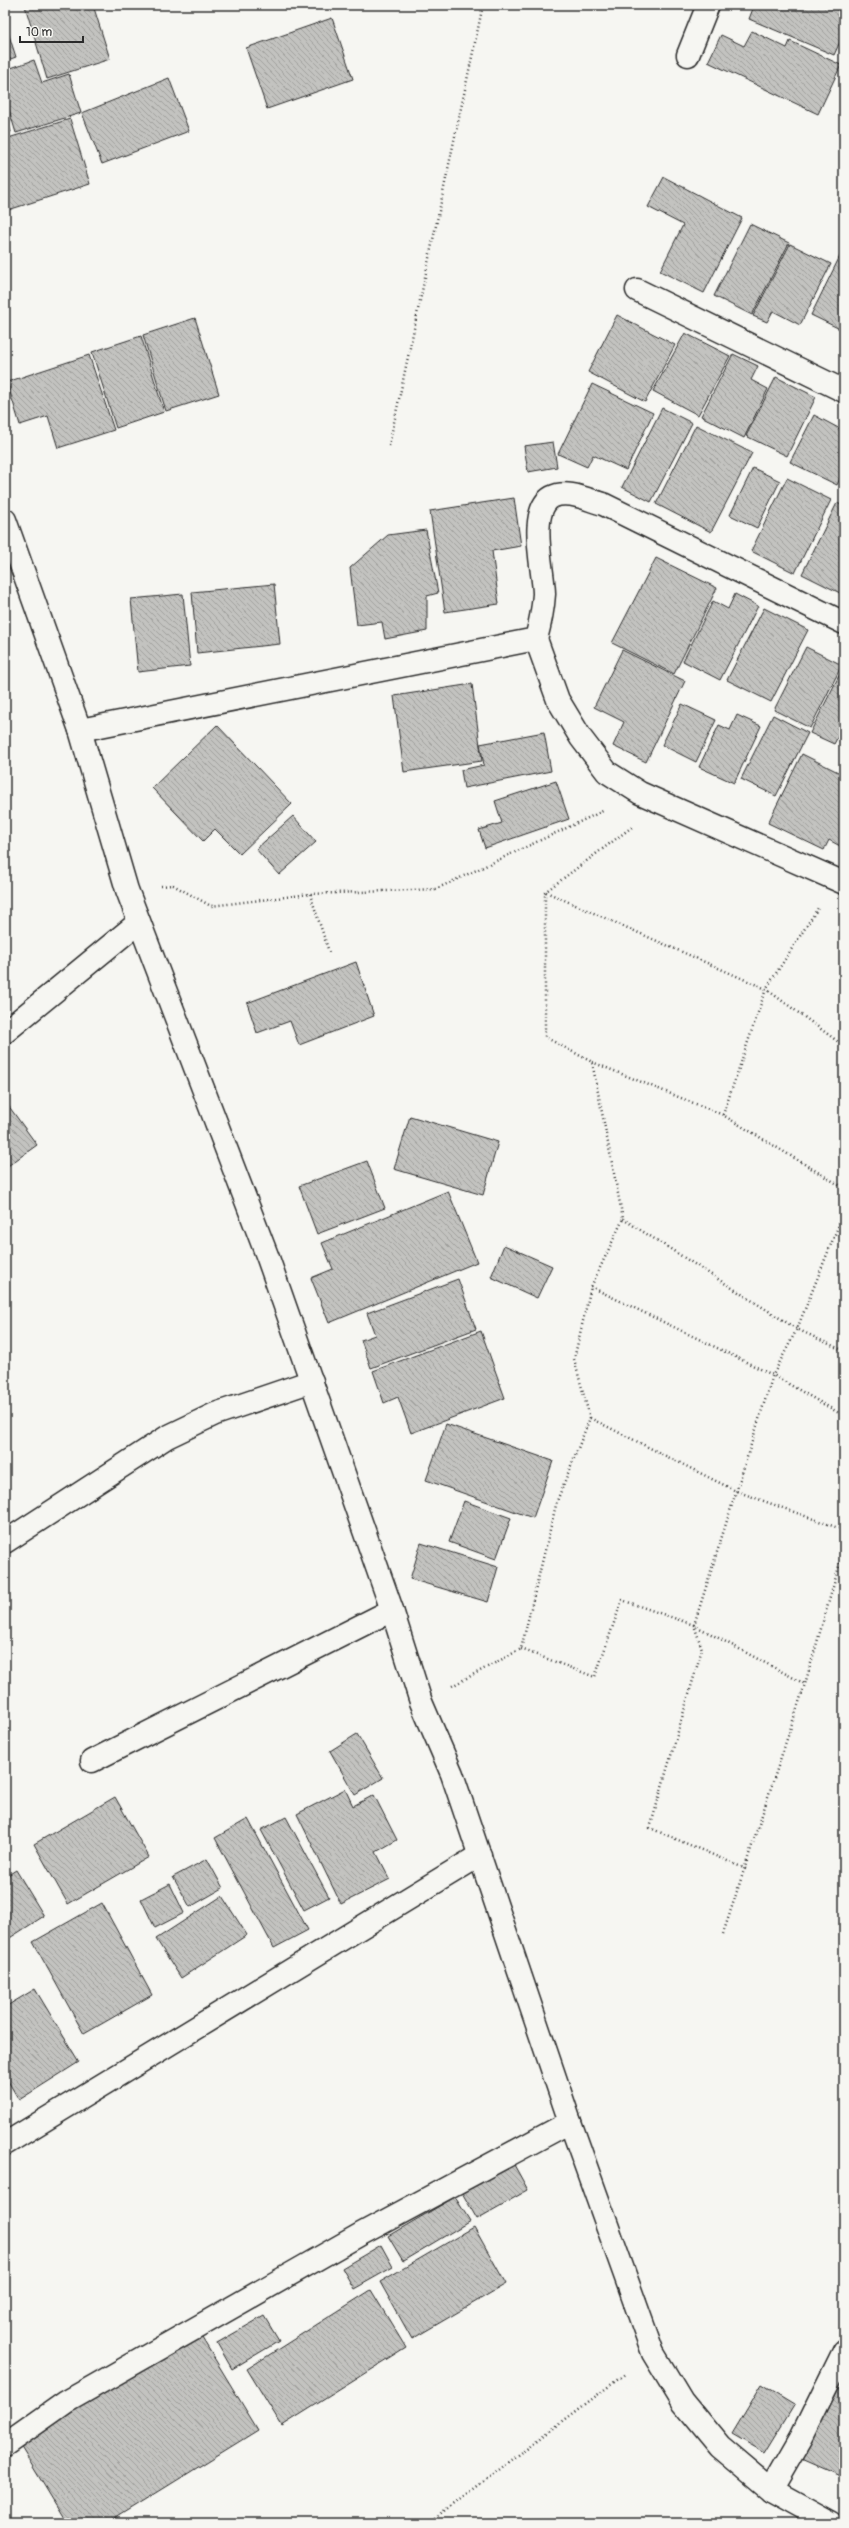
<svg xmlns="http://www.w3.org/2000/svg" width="849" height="2528" font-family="Pangolin,sans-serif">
<defs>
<pattern id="building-back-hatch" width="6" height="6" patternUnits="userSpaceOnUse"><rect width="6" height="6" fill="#c3c3c0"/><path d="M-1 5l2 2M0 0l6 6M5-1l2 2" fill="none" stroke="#9f9f9c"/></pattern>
</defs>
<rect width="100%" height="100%" fill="#f6f6f2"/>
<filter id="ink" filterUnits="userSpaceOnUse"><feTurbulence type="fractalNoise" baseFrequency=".025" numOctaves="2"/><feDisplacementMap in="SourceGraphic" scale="8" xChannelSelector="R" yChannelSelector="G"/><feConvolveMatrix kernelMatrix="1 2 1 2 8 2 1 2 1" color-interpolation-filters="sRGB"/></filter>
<g filter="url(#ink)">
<!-- building -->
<g fill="url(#building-back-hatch)" stroke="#2b2b2b">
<path d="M30 5H93L110 59 47 79 25 6Z"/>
<path d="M752 5H826L844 12V33L834 55 749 19 754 6Z"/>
<path d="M332 18 353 79 267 109 246 48Z"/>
<path d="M5 23 16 57 5 61Z"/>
<path d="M752 31 787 48 790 41 841 65 818 114 708 62 721 35 744 46Z"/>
<path d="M34 60 42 83 69 74 81 113 16 133 5 97V70Z"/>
<path d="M169 78 189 131 102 164 82 113Z"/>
<path d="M5 113 11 132 5 133Z"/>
<path d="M70 119 90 184 5 211V139Z"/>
<path d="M664 177 742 218 704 293 660 271 683 225 648 207Z"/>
<path d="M750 224 789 243 752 315 714 296Z"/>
<path d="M790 244 831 264 800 325 773 311 767 322 753 316Z"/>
<path d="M844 248V331L811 315Z"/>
<path d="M617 315 675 345 645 402 588 372Z"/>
<path d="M195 318 219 394 166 411 143 335Z"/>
<path d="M685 333 730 356 698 415 653 391Z"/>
<path d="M141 336 164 412 116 428 92 352Z"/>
<path d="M733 354 758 366 751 380 768 389 744 438 701 416Z"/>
<path d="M89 355 114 430 58 448 48 416 20 425 7 382Z"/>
<path d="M776 377 816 397 787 456 746 436Z"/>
<path d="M592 384 653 413 626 470 593 455 587 467 558 454Z"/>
<path d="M662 408 692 423 651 502 622 487Z"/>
<path d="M814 415 844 431V470L837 485 790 462Z"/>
<path d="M696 425 752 453 711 532 656 504Z"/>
<path d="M553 442 557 467 528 472 524 446Z"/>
<path d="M753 468 780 481 757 528 730 515Z"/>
<path d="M787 478 831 500 795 573 751 551Z"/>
<path d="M514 498 521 546 492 551 499 604 445 612 430 511Z"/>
<path d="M837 503 844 506V595L802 574Z"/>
<path d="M426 530 438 593 427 596V631L385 639 382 622 357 625 350 568 388 535Z"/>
<path d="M656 558 717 588 674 674 612 643Z"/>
<path d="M274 584 280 644 197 653 192 592Z"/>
<path d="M183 594 190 666 138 672 131 599Z"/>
<path d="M735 594 758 606 720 680 683 661 713 601 728 609Z"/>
<path d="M764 608 808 630 771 702 727 680Z"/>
<path d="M806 647 842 665 810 728 774 710Z"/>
<path d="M622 650 685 681 646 762 613 746 624 722 594 707Z"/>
<path d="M844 666V734L840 733 834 744 810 733Z"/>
<path d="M472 684 482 761 404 772 394 696Z"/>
<path d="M682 704 716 720 696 762 662 745Z"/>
<path d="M737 715 761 726 734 783 699 767 719 725 730 730Z"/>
<path d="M773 715 808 733 776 796 741 779Z"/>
<path d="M217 725 292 804 240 854 215 829 203 841 152 788Z"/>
<path d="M544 732 551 771 464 788 461 770 484 765 480 744Z"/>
<path d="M802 754 844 775V837L840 846 829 840 824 850 768 823Z"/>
<path d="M556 781 569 819 485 848 479 830 502 823 495 801Z"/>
<path d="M293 816 316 842 279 875 256 849Z"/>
<path d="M356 962 374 1016 299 1045 290 1021 257 1033 247 1003Z"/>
<path d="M5 1101 37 1145 5 1168Z"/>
<path d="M410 1116 498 1142 483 1195 394 1169Z"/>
<path d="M367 1161 385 1208 317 1234 299 1186Z"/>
<path d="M448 1191 477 1262 329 1323 311 1278 333 1269 322 1243Z"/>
<path d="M504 1245 552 1266 537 1298 491 1277Z"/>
<path d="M458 1279 476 1329 371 1368 361 1340 375 1335 367 1313Z"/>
<path d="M481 1331 505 1398 411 1433 398 1397 384 1403 373 1371Z"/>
<path d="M446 1424 553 1461 533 1518 426 1480Z"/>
<path d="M464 1501 511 1518 496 1559 449 1542Z"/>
<path d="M421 1543 498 1567 488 1602 410 1579Z"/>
<path d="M357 1734 383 1778 355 1795 330 1751Z"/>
<path d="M345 1789 353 1806 374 1795 397 1840 376 1852 390 1879 341 1904 297 1814Z"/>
<path d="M115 1797 149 1857 68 1904 34 1844Z"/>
<path d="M286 1817 329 1897 304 1910 261 1830Z"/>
<path d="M248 1819 308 1930 274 1948 215 1838Z"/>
<path d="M207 1859 223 1888 190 1907 173 1877Z"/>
<path d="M16 1870 44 1916 5 1941V1877Z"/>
<path d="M170 1884 184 1913 155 1928 141 1899Z"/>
<path d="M222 1896 247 1935 181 1978 156 1939Z"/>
<path d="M102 1903 152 1995 84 2034 33 1942Z"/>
<path d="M35 1989 79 2062 19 2100 5 2076V2007Z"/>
<path d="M513 2163 528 2190 477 2219 461 2191Z"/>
<path d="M455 2197 470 2221 403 2261 388 2236Z"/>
<path d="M474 2227 506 2284 412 2339 380 2282Z"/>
<path d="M381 2245 393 2267 354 2289 342 2268Z"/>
<path d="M371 2290 406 2348 282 2426 247 2369Z"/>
<path d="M264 2316 279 2341 232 2369 217 2343Z"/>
<path d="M199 2333 258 2430 108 2523H67L19 2444Z"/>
<path d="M762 2384 795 2404 765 2453 732 2434Z"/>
<path d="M834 2386 844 2391V2467L840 2476 801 2459Z"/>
</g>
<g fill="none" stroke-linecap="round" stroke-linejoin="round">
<!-- minor casing -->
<g stroke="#2b2b2b" stroke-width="25">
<g id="minor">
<path d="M688 55 708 5"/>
<path d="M637 290 844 391"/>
<path d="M5 520 80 730 127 890 268 1258 392 1610 421 1702 452 1774 570 2122 653 2353 682 2401 720 2447 771 2490 831 2523"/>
<path d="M536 639 558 700 581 738 607 772 640 793 844 883"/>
<path d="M80 730 536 639C540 624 543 610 544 594 544 571 527 511 552 497 567 489 588 500 603 504L844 623"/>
<path d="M5 1032 139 922"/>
<path d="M5 1542 167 1437 215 1414 312 1381"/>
<path d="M92 1761 392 1610"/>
<path d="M5 2144 480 1855"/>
<path d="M5 2445 66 2402 361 2234 570 2122"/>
<path d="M771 2490 801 2438 844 2351"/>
</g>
</g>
<!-- path -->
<g stroke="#2b2b2b" stroke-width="2.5" stroke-dasharray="1 3" stroke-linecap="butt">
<path d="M389 446 483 5"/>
<path d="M161 886 173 885 211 906 310 894 436 889 605 810"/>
<path d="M546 892 766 989 844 1046"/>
<path d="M310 894 329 952"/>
<path d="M592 1062 723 1115 844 1188"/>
<path d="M723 1115 766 989 818 908"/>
<path d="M623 1219 797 1329 844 1351"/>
<path d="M591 1287 773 1375 844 1416"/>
<path d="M590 1418 736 1491 844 1530"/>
<path d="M521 1649 595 1677 622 1600 694 1625 805 1684"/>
<path d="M452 1686 521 1649 557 1501 590 1418 574 1359 591 1287 623 1219 592 1062 545 1037V892L632 827"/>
<path d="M746 1869 650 1828 702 1649 694 1625 773 1375 797 1329 844 1212"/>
<path d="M723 1934 805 1684 844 1549"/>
<path d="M429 2523 625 2374"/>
</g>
<!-- minor -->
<use href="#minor" stroke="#f6f6f2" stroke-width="22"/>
</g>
</g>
<!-- margin -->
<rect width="849" height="2528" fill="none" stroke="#f6f6f2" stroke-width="20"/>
<rect x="10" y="10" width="829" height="2508" fill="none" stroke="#2b2b2b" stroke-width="1.5" filter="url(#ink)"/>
<!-- scale -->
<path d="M20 36v6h63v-6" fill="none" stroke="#2b2b2b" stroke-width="2"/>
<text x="26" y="36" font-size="12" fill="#2b2b2b" stroke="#f6f6f2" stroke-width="3" paint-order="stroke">10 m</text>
</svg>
